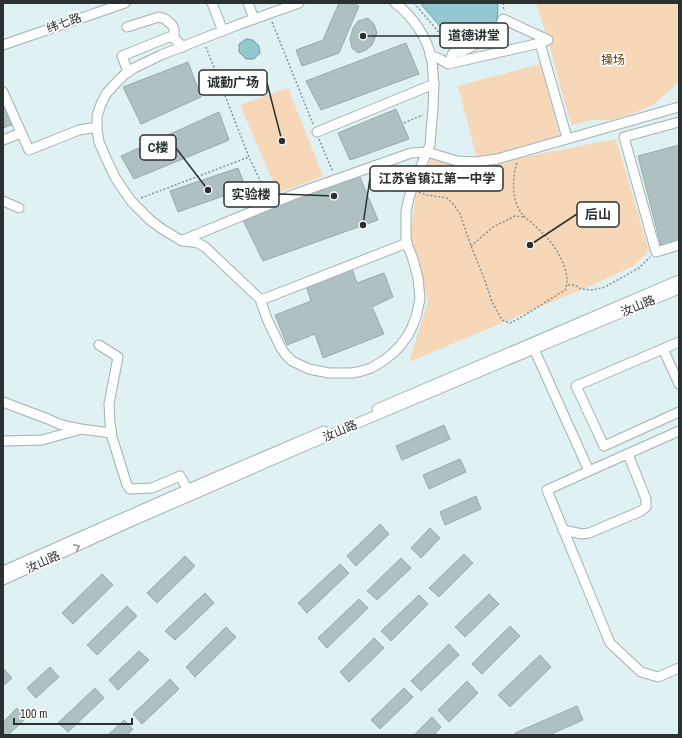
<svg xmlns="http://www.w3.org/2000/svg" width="682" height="738" font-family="'Archivo Narrow','Noto Sans SC',sans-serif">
<rect width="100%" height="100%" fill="#dff1f3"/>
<!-- green -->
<g fill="#f6d7b8">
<path d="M536 3H679V82L653 105 629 115 611 120H593L572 125 568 116 548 40Z"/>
<path d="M541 64 560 137 477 159 458 86Z"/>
<path d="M288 88 323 176 278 193 240 105Z"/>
<path d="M616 139 649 251 633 266 590 286 409 362 428 301 410 238 417 187 432 158 468 168Z"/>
</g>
<!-- water -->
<g fill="#92c9d0" stroke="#739ba1">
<path d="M420 3H497L498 7 497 21 485 31 456 49 453 48 439 25Z"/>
<path d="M246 39 253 40 259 46 260 53 254 59H246L239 52V44Z"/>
</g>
<!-- building -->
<g fill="#afc0c2" stroke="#9aaaac">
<path d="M339 3H353L359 6 339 53 302 66 296 50 323 40Z"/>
<path d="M368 18 374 24 377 33 372 45 366 50 358 53 352 48 350 39 353 28 358 21Z"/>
<path d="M406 43 419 74 321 110 306 81Z"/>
<path d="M188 62 201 97 141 124 123 87Z"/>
<path d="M3 92 17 123 3 128Z"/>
<path d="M396 109 409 139 350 160 338 133Z"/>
<path d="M219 112 229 140 134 179 121 156Z"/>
<path d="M679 145V241L661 246 638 156Z"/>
<path d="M238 168 246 188 178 212 170 191Z"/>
<path d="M359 175 378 220 263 261 242 218Z"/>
<path d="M352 269 357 283 384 273 393 297 372 307 384 334 323 358 315 334 287 345 275 315 311 301 306 286Z"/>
<path d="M444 425 450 439 402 460 396 446Z"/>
<path d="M460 459 466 472 429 489 423 475Z"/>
<path d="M476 496 481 509 445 525 440 512Z"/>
<path d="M380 524 389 534 356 566 347 556Z"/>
<path d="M430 528 440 538 421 558 411 548Z"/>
<path d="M464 554 473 563 439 597 429 588Z"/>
<path d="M185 556 195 566 157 603 147 593Z"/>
<path d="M401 558 411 568 377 600 367 591Z"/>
<path d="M340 564 349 573 307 613 298 603Z"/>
<path d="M102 574 113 585 73 624 62 613Z"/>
<path d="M205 593 214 603 175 640 165 631Z"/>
<path d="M489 594 499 604 465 637 455 627Z"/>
<path d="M419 595 428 604 391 641 381 631Z"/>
<path d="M359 599 368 608 327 648 318 638Z"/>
<path d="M127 606 137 616 97 655 87 645Z"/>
<path d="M510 626 520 636 482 674 472 664Z"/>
<path d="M226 627 236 637 195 677 186 667Z"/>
<path d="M374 638 384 648 349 682 340 672Z"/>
<path d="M449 644 459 655 421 691 411 681Z"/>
<path d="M139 651 149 660 118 690 109 680Z"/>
<path d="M540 655 551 667 510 707 498 695Z"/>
<path d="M50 667 59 677 36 698 27 688Z"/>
<path d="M3 668 12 678 3 686Z"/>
<path d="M170 679 179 689 142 724 133 714Z"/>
<path d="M467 681 478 693 449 722 438 710Z"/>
<path d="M95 688 104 698 68 732 58 723Z"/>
<path d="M404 688 413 697 380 729 371 720Z"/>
<path d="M577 706 583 720 549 735H516L515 733Z"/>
<path d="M17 708 26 718 8 735H3V722Z"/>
<path d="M432 717 441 727 434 735H414Z"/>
<path d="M124 720 133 729 127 735H108Z"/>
</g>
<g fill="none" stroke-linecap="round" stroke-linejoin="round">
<!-- minor casing -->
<g stroke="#a0b1b3" stroke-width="11">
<g id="minor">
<path d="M212 3 223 31"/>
<path d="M248 3 254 19"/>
<path d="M299 3 240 24 161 55 134 68 124 75 114 85 106 94 101 104 97 116V130L99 142 110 167 116 179 131 201 150 220 162 229 182 241 192 242 198 243 205 247 260 299 267 319 281 348 286 355 292 361 309 369 329 373H352L362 371 371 368 383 361 392 354 400 346 408 335 412 327 416 317 420 299 418 278 412 256 408 247 406 239V211L409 198 413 185 430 145 433 107 434 84"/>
<path d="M127 27 159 17 165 19 172 25 174 29V38"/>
<path d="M540 43 567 138"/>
<path d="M3 45 125 3"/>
<path d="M430 55 440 59 448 64 540 43 548 40 503 19 499 30 484 40 463 51 453 53 448 64"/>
<path d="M128 72 122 56 169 37 174 38 183 47"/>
<path d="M3 92 29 150 79 130 97 127"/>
<path d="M679 122 624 137 656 252 679 245"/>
<path d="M317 132 434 84C433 77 433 70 432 62 429 40 413 16 395 3"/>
<path d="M3 140 21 133"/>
<path d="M3 201 19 208"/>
<path d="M183 240 295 194 411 153 427 152 457 161 475 162 497 159 679 107"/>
<path d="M261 300 407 243"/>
<path d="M679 342 576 386 604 446 679 412"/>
<path d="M99 345 118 357 109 404 110 423 112 437 127 485 130 489 152 488 180 476 191 495"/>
<path d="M534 349 589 471 547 490 610 643 641 672 658 677 679 668"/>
<path d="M663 349 679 384"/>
<path d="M3 402 48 419 59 424 71 427 81 429 111 433"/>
<path d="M377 409 679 280"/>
<path d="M3 441 42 440 78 430"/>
<path d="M589 471 679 431"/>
<path d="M563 530 582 534 589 533 641 511 646 507V499L628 454"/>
<path d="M3 571 202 483 324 431"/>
<path d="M3 580 128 523 353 425 558 339 679 289"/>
</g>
</g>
<!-- path -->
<g stroke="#869394" stroke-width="1.5" stroke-dasharray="2 2" stroke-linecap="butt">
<path d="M414 3 442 36 448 47"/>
<path d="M503 3 504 11"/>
<path d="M272 22 313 124"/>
<path d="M206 47 249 157 268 197"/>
<path d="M404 123 423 115"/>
<path d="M319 139 333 172"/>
<path d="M419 192 427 195 447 198 454 205 460 214 471 246 484 278 492 302 502 320 510 323 520 318 565 290C571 278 562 258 555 248 549 238 539 230 531 222 511 209 511 183 517 162"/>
<path d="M141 198 249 157"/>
<path d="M471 246 493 227 515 216 524 217"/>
<path d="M568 285H575L581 289 593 290 605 287 639 268 650 257"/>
</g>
<!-- minor -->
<use href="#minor" stroke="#fff" stroke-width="9"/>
</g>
<!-- one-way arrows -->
<defs><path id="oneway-chevron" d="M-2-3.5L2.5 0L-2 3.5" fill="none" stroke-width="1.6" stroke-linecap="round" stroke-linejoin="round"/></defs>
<use stroke="#949898" href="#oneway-chevron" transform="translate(77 547) rotate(-25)"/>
<g text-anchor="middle" stroke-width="3.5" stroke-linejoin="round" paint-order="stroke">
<!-- street labels -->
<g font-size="12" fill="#2a3132" stroke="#fff">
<text transform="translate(64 23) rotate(-19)" y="4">纬七路</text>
<text transform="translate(638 306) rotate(-22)" y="4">汝山路</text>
<text transform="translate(340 431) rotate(-23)" y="4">汝山路</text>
<text transform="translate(43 562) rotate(-24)" y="4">汝山路</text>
</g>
<!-- park labels -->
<g font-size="12" fill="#6a4007" stroke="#fff">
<text x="613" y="64">操场</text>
</g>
</g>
<!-- callouts -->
<path fill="none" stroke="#2a3132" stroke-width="1.5" d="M363 36L440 36M282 141L267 83M208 190L176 148M363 225L370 178M334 196L279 194M530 245L577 214"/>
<g fill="#2a3132" stroke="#fff" stroke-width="1.5">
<circle cx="363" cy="36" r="4"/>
<circle cx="282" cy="141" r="4"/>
<circle cx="208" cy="190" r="4"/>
<circle cx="363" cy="225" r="4"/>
<circle cx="334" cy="196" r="4"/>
<circle cx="530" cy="245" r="4"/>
</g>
<g fill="#fff" stroke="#2a3132" stroke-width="1.5">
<rect x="440" y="23" width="68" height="25" rx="4"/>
<rect x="199" y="70" width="68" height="25" rx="4"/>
<rect x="140" y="135" width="36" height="25" rx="4"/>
<rect x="370" y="166" width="133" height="25" rx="4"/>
<rect x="224" y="182" width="55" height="25" rx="4"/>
<rect x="577" y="202" width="42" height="25" rx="4"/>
</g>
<g font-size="13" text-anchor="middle" font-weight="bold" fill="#2a3132">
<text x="474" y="40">道德讲堂</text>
<text x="233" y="87">诚勤广场</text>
<text x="158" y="152">C楼</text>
<text x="437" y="183">江苏省镇江第一中学</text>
<text x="251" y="199">实验楼</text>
<text x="598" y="219">后山</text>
</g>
<!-- border -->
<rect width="682" height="738" fill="none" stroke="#2a3132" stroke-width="8"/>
<!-- scale -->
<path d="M14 718v6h118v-6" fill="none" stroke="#2a3132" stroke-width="2"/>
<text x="20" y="718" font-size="12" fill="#2a3132" stroke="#ffffff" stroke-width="3" paint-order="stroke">100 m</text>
</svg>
